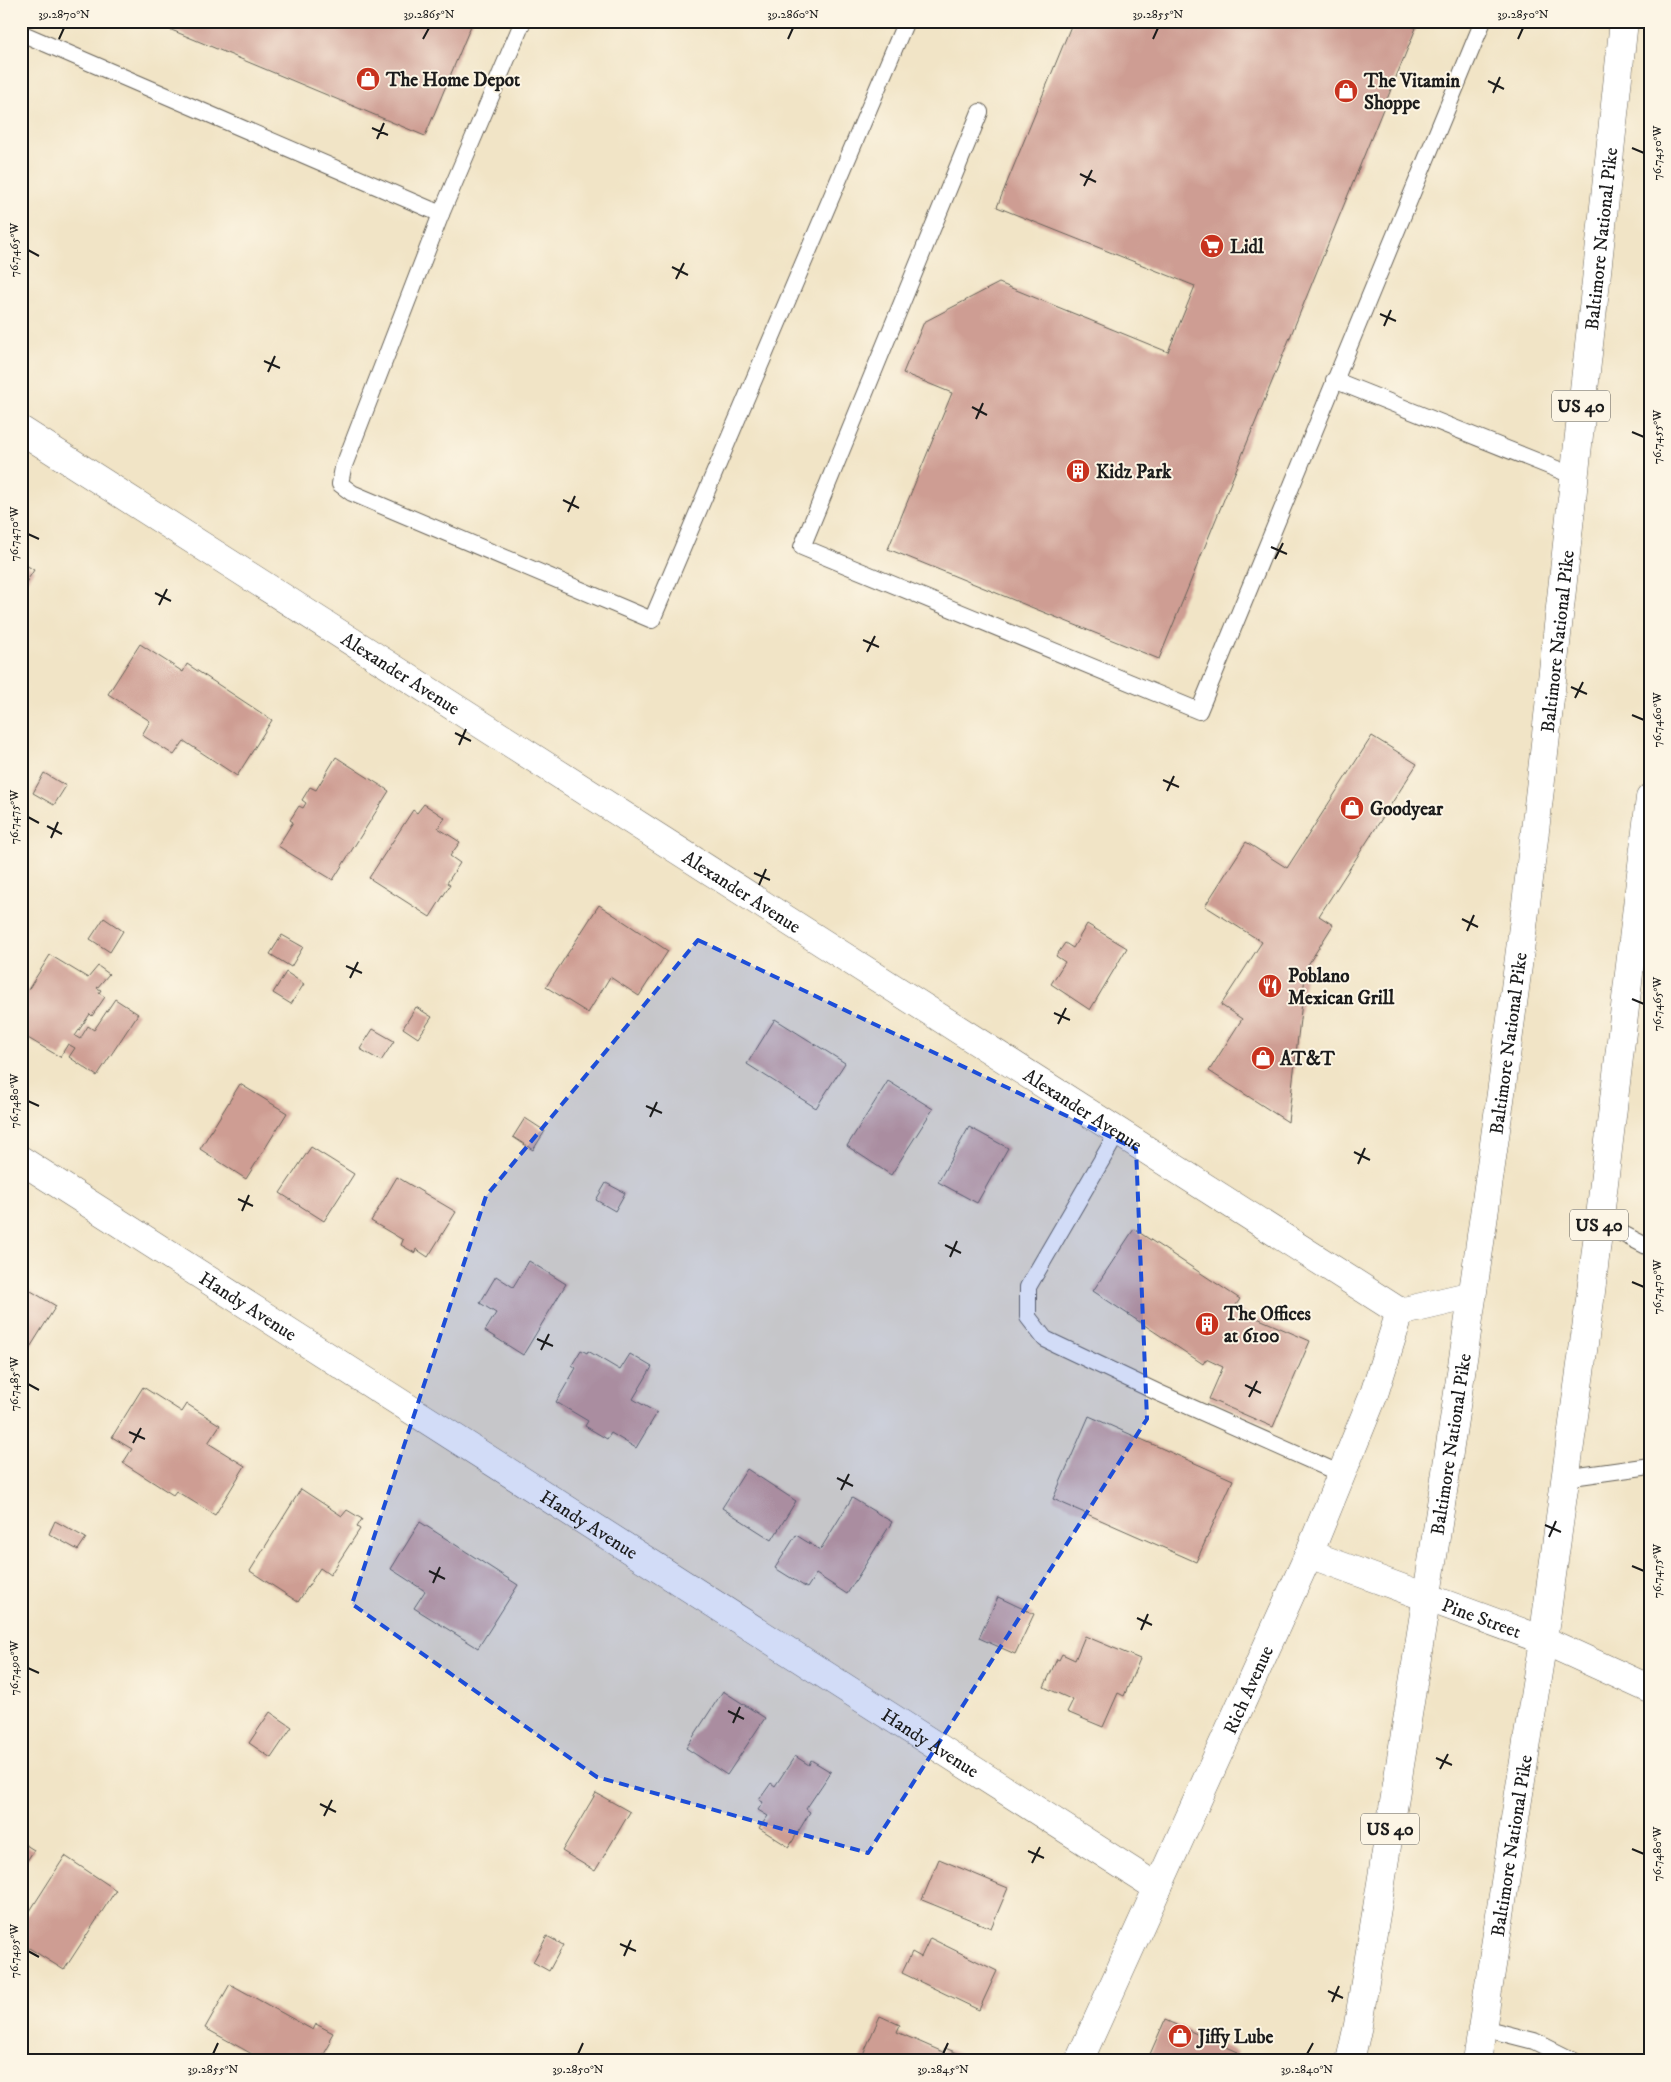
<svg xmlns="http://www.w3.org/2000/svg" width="1671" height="2082" font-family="'IM FELL DW Pica',serif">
<rect width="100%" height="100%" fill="#fcf5e5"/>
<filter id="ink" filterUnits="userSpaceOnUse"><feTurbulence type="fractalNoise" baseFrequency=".02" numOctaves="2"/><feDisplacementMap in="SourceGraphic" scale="10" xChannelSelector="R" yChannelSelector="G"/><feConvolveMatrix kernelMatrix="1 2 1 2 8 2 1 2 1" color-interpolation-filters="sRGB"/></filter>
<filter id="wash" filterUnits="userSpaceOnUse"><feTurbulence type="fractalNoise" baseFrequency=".0096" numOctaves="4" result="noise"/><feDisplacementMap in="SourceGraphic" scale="20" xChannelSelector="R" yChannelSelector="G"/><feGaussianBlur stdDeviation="1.12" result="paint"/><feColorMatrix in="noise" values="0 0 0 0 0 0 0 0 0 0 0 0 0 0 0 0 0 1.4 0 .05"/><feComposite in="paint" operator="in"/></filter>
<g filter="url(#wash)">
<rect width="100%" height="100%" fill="#f1e4c6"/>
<g id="blocks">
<!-- building -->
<g fill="#ce9d93">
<path d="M150 21H473L425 136Z"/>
<path d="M1073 21H1399L1416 28 1159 659 888 549 952 393 903 373 924 322 999 283 1168 352 1195 286 997 207Z"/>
<path d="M21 562 34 570 21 590Z"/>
<path d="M140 644 183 672 187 664 272 720 237 776 184 741 174 755 142 735 150 721 108 694Z"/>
<path d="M1372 736 1417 764 1319 916 1333 925 1306 968 1288 1122 1209 1071 1242 1019 1221 1005 1262 942 1205 906 1246 842 1287 868Z"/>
<path d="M336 757 389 791 333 880 278 846 293 822 290 820 299 806 303 808 306 803 302 800 310 787 316 790Z"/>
<path d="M44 773 66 786 54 805 33 793Z"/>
<path d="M424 804 445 818 438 828 460 842 450 856 460 863 447 883 450 885 430 917 369 878 413 810 417 813Z"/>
<path d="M599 905 668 951 639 996 610 977 588 1013 546 987Z"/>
<path d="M104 918 123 931 110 952 90 939Z"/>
<path d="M1087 924 1127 948 1090 1010 1051 984 1065 962 1056 956 1065 943 1073 948Z"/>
<path d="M282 935 303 947 291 967 270 954Z"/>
<path d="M50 955 88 978 98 966 109 974 97 988 101 990 99 993 105 997 92 1016 90 1014 75 1036 80 1039 88 1026 94 1030 115 999 138 1014 97 1076 69 1057 75 1048 68 1044 60 1057 21 1034V1001Z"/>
<path d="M286 972 304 984 291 1004 273 993Z"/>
<path d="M416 1007 432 1017 418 1038 403 1028Z"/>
<path d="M775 1019 845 1063 816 1108 747 1064Z"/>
<path d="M373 1029 394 1041 381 1061 360 1049Z"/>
<path d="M888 1081 933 1109 891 1175 847 1146Z"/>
<path d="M240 1084 287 1113 246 1179 200 1149Z"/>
<path d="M525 1118 545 1131 533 1150 513 1137Z"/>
<path d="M969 1127 1008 1148 977 1203 938 1182Z"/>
<path d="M311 1147 354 1174 324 1221 280 1193Z"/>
<path d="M397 1177 456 1212 428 1257 416 1249 415 1253 401 1245 403 1240 371 1221Z"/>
<path d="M606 1183 625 1193 615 1211 596 1200Z"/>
<path d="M1134 1229 1240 1299 1234 1308 1310 1341 1273 1427 1209 1399 1223 1367 1206 1359 1203 1364 1093 1291Z"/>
<path d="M529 1261 566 1284 523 1355 485 1331 496 1313 480 1303 496 1276 513 1287Z"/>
<path d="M21 1285 56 1306 24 1357 21 1356Z"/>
<path d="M581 1350 587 1353 588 1351 620 1370 630 1354 652 1367 633 1399 657 1413 636 1448 611 1433 607 1439 585 1426 588 1421 556 1402 576 1368 572 1365Z"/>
<path d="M143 1387 182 1412 187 1404 220 1425 208 1443 245 1466 215 1515 176 1491 173 1495 123 1463 132 1449 112 1437Z"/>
<path d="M1089 1416 1233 1480 1196 1562 1053 1499Z"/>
<path d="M747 1469 796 1501 772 1540 722 1508Z"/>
<path d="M301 1489 342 1516 347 1510 362 1519 357 1527 360 1529 330 1575 320 1568 298 1602 250 1571Z"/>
<path d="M852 1498 892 1522 847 1594 816 1574 807 1588 775 1568 796 1535 820 1550Z"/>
<path d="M55 1521 86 1538 78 1550 49 1534Z"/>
<path d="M420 1522 518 1585 478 1648 414 1608 425 1591 391 1569Z"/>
<path d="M998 1597 1034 1614 1015 1654 979 1638Z"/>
<path d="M1085 1636 1140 1659 1124 1696 1118 1693 1103 1727 1067 1712 1073 1700 1044 1687 1057 1659 1059 1660 1062 1654 1075 1660Z"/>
<path d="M723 1691 765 1718 727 1775 686 1748Z"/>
<path d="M270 1712 292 1727 271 1758 249 1743Z"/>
<path d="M795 1756 809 1765 811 1760 831 1772 806 1809 810 1812 789 1847 759 1828 768 1816 758 1810 763 1802 759 1800 771 1783 775 1786Z"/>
<path d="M596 1793 630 1812 595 1871 562 1851Z"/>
<path d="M21 1842 34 1850 21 1870Z"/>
<path d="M65 1856 116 1890 64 1970 21 1943V1925Z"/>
<path d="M939 1859 1008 1888 991 1928 922 1900Z"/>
<path d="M547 1936 563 1945 549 1971 533 1962Z"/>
<path d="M930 1938 997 1971 979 2010 902 1973 912 1952 921 1957Z"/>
<path d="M230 1984 313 2030 316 2024 333 2033 329 2040 331 2042 320 2061H260L261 2059 205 2028Z"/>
<path d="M880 2016 900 2025 897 2032 943 2052 945 2048 960 2054 957 2061H860Z"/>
<path d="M1165 2020 1238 2052 1234 2061H1147Z"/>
</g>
</g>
</g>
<g filter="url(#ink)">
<use href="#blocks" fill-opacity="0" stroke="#676258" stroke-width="1"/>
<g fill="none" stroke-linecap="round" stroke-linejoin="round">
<!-- lane casing -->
<g stroke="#676258" stroke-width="18">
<g id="lane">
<path d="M21 33 441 214 523 21"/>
<path d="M980 112 802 547 1199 711 1483 21"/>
<path d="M441 214 343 468 340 484 352 493 652 620 906 21"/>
<path d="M1334 380 1574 476"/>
<path d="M1118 1132 1028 1287V1317L1045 1339 1159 1393 1341 1474"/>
<path d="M1600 1222 1650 1248"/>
<path d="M1565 1478 1650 1466"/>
<path d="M1483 2028 1534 2041 1574 2061"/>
</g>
</g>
<!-- street casing -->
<g stroke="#676258" stroke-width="29">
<g id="street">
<path id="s1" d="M21 430 1400 1312 1472 1295"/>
<path id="s2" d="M21 1160 1158 1888"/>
<path id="s3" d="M1309 1554 1543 1640 1650 1689"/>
<path id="s4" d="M1079 2061 1309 1554 1374 1394 1400 1312"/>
</g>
</g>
<!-- primary casing -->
<g stroke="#676258" stroke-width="29">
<g id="primary">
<path id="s5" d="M1350 2061 1358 2025C1425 1614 1491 1202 1540 789 1570 533 1596 277 1624 21"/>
<path id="s6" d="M1477 2061 1543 1640 1590 1300 1650 798"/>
</g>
</g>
<!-- lane -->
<use href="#lane" stroke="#fff" stroke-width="16"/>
<!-- street -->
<use href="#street" stroke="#fff" stroke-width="28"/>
<!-- primary -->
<use href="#primary" stroke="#fff" stroke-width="28"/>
</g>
</g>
<!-- marked area -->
<path fill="#1d4ed8" fill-opacity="0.2" stroke="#1d4ed8" stroke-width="4" stroke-dasharray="10 6" stroke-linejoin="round" d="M698 940 1136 1149 1147 1419 868 1853 597 1777 352 1604 486 1196Z"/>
<!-- ticks -->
<path fill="none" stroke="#1c1c1c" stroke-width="2" d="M59 39 64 28M423 39 429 28M788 39 793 28M1153 39 1158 28M1518 39 1523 28M1488 81 1504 89M1493 93 1500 77M372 128 388 135M377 139 384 123M1632 148 1644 153M1080 174 1096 182M1084 186 1092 170M28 250 39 256M672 267 688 275M676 279 684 263M1380 314 1396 321M1384 326 1391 310M264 361 280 368M268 372 275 356M972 407 987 415M976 419 983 403M1632 432 1644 437M563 500 579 508M568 512 575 496M28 534 39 539M1271 547 1287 554M1275 559 1283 543M155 593 171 601M159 605 167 589M863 640 879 647M867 652 875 636M1571 687 1587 694M1575 698 1583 682M1632 715 1644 720M455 733 471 741M459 745 466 729M1163 780 1179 787M1167 791 1174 776M28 817 39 823M47 826 62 834M51 838 58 822M754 873 770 880M759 885 766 869M1462 919 1478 927M1467 931 1474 915M346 966 362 973M350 978 358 962M1632 999 1644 1004M1054 1013 1070 1020M1058 1024 1066 1008M28 1101 39 1106M646 1106 662 1113M650 1117 657 1102M1354 1152 1370 1160M1358 1164 1365 1148M238 1199 253 1206M242 1211 249 1195M945 1245 961 1253M950 1257 957 1241M1632 1282 1644 1287M537 1339 553 1346M541 1350 549 1334M28 1384 39 1390M1245 1385 1261 1393M1249 1397 1257 1381M129 1432 145 1439M133 1443 141 1428M837 1478 853 1486M841 1490 849 1474M1545 1525 1561 1532M1549 1537 1556 1521M1632 1566 1644 1571M429 1571 445 1579M433 1583 440 1567M1137 1618 1152 1625M1141 1630 1148 1614M28 1668 39 1673M728 1711 744 1719M733 1723 740 1707M1436 1758 1452 1765M1440 1769 1448 1754M320 1804 336 1812M324 1816 332 1800M1632 1849 1644 1854M1028 1851 1044 1858M1032 1863 1040 1847M620 1944 636 1951M28 1951 39 1957M624 1956 631 1940M1328 1991 1343 1998M1332 2002 1339 1986M213 2054 218 2043M578 2054 583 2043M943 2054 948 2043M1307 2054 1313 2043"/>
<!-- icons -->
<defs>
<g id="shop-disc" transform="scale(1.25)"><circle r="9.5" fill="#c8321e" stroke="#fcf5e5"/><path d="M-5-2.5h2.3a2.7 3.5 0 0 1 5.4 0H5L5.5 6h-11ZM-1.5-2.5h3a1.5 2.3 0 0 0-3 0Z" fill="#fff"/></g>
<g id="supermarket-disc" transform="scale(1.25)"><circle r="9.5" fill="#c8321e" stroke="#fcf5e5"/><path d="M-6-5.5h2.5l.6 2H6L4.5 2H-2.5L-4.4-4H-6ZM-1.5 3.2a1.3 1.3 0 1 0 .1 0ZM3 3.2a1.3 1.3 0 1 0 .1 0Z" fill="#fff"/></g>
<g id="building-disc" transform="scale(1.25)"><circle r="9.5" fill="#c8321e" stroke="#fcf5e5"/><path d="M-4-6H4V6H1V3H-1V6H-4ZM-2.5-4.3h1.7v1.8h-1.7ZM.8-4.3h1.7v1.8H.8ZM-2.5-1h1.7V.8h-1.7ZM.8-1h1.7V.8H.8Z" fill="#fff"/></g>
<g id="restaurant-disc" transform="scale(1.25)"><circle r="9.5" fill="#c8321e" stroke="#fcf5e5"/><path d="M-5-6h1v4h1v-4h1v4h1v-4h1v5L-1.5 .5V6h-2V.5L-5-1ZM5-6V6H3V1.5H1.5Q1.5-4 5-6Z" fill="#fff"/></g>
</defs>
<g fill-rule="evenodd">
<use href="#shop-disc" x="368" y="79"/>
<use href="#shop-disc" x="1346" y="91"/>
<use href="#supermarket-disc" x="1212" y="246"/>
<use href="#building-disc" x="1078" y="471"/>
<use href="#shop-disc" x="1352" y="808"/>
<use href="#restaurant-disc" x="1270" y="986"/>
<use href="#shop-disc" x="1263" y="1058"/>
<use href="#building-disc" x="1207" y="1324"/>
<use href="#shop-disc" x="1180" y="2036"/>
</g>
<g text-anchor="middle" stroke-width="4" stroke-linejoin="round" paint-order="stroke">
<!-- shield labels -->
<g fill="#fcf5e5" stroke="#5f5d58" stroke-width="1">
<rect x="1552" y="390.5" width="58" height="31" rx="4"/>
<rect x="1570" y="1209.5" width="58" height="31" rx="4"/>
<rect x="1361" y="1813.5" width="58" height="31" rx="4"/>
</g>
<g font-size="18" font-weight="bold" fill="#1c1c1c">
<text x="1581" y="412">US 40</text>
<text x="1599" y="1231">US 40</text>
<text x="1390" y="1835">US 40</text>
</g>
<!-- poi labels -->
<g font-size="19" font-weight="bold" fill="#1c1c1c" stroke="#fcf5e5" text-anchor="start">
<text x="386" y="86">The Home Depot</text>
<text x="1364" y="87">The Vitamin<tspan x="1364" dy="22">Shoppe</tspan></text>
<text x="1230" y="253">Lidl</text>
<text x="1096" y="478">Kidz Park</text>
<text x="1370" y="815">Goodyear</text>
<text x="1288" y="982">Poblano<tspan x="1288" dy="22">Mexican Grill</tspan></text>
<text x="1280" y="1065">AT&amp;T</text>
<text x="1224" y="1320">The Offices<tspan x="1224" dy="22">at 6100</tspan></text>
<text x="1198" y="2043">Jiffy Lube</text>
</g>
<!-- street labels -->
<g font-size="19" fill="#1c1c1c" stroke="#fcf5e5">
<text dy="7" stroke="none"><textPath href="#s5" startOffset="1840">Baltimore National Pike</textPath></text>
<text dy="7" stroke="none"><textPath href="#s5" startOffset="1435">Baltimore National Pike</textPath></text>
<text dy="7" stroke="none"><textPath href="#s1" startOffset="451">Alexander Avenue</textPath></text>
<text dy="7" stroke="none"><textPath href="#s1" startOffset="856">Alexander Avenue</textPath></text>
<text dy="7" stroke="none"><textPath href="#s5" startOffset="1030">Baltimore National Pike</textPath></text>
<text dy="7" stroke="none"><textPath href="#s1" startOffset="1261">Alexander Avenue</textPath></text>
<text dy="7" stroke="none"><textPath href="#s2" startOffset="270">Handy Avenue</textPath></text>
<text dy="7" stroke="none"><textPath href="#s5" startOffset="625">Baltimore National Pike</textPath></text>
<text dy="7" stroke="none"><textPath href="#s2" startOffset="675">Handy Avenue</textPath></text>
<text dy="7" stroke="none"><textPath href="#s3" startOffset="184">Pine Street</textPath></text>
<text dy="7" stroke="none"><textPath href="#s4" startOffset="408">Rich Avenue</textPath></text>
<text dy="7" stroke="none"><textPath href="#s2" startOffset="1080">Handy Avenue</textPath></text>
<text dy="7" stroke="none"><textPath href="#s6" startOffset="218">Baltimore National Pike</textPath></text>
</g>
</g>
<!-- margin -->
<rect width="1671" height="2082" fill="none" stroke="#fcf5e5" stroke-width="55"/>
<rect x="28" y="28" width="1616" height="2026" fill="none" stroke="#1c1c1c" stroke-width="2"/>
<g font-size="12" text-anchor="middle" fill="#1c1c1c">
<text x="64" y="18">39.2870°N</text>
<text x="429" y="18">39.2865°N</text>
<text x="793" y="18">39.2860°N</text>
<text x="1158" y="18">39.2855°N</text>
<text x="1523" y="18">39.2850°N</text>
<text transform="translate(1657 153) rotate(-90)" y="4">76.7450°W</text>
<text transform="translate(14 250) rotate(-90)" y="4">76.7465°W</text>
<text transform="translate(1657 437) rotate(-90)" y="4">76.7455°W</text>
<text transform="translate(14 534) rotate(-90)" y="4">76.7470°W</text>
<text transform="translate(1657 720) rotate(-90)" y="4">76.7460°W</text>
<text transform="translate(14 817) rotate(-90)" y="4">76.7475°W</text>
<text transform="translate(1657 1004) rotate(-90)" y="4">76.7465°W</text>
<text transform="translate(14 1101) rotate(-90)" y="4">76.7480°W</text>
<text transform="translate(1657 1287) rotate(-90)" y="4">76.7470°W</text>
<text transform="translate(14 1384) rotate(-90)" y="4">76.7485°W</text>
<text transform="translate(1657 1571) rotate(-90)" y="4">76.7475°W</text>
<text transform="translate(14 1668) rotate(-90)" y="4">76.7490°W</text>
<text transform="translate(1657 1854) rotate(-90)" y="4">76.7480°W</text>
<text transform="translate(14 1951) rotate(-90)" y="4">76.7495°W</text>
<text x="213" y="2073">39.2855°N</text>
<text x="578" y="2073">39.2850°N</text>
<text x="943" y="2073">39.2845°N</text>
<text x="1307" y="2073">39.2840°N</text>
</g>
</svg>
